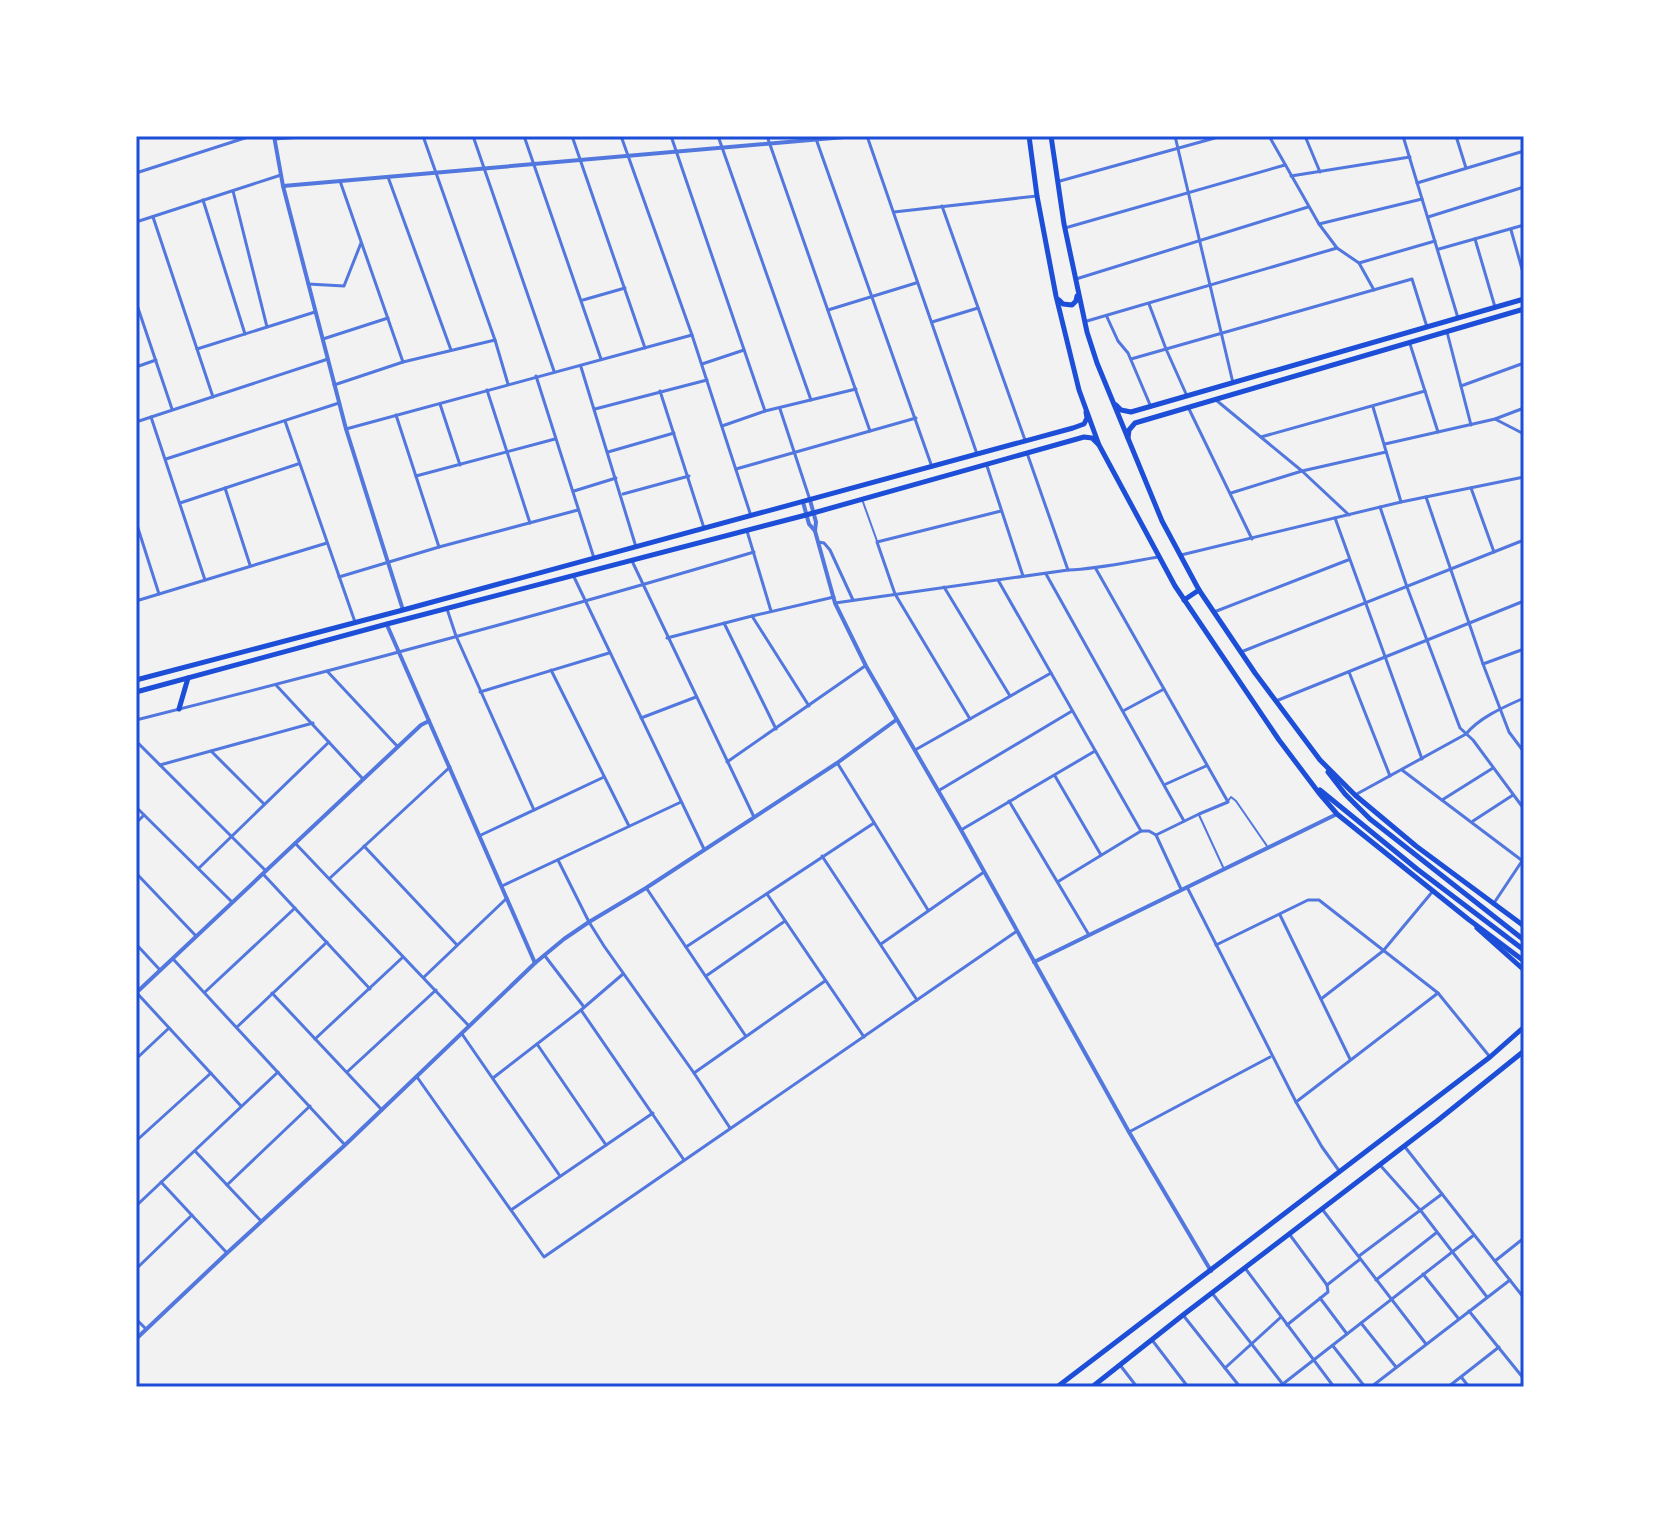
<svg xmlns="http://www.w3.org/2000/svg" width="1660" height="1523" font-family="'Work Sans',sans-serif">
<rect width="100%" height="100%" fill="#f2f2f2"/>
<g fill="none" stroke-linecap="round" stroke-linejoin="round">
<!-- service -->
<g stroke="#5277de" stroke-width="2">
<path d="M863 502 877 541"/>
<path d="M1228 801 1231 797 1236 801 1267 846"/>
<path d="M1199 815 1223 867"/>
</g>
<!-- minor -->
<g stroke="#5277de" stroke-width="3">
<path d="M423 136 495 340 508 384"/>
<path d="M473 136 554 371"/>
<path d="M524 136 601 359"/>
<path d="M572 136 645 348"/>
<path d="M621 136 692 335 751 516"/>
<path d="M671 136 765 411"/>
<path d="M718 136 811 400"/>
<path d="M767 136 870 431"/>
<path d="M815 136 932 467"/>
<path d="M867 136 977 454"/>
<path d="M1175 136 1233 383"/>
<path d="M1269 136 1319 224 1337 248 1359 263 1374 290"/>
<path d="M1305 136 1320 172"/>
<path d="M1403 136 1458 318"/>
<path d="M1456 136 1466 168"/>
<path d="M275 139 315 136"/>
<path d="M136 173 251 136"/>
<path d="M1291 176 1410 157"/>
<path d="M388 177 451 350"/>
<path d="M340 181 403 362"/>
<path d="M1060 181 1222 136"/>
<path d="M1417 183 1524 151"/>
<path d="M233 191 267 327"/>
<path d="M203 200 245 334"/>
<path d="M942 206 1025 440"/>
<path d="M894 212 1037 196"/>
<path d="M153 217 213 397"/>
<path d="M1428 217 1524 187"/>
<path d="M136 222 281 175"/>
<path d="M1319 224 1422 199"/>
<path d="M1065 228 1285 165"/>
<path d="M1511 230 1524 276"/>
<path d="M1475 239 1495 307"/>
<path d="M1439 249 1524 225"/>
<path d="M1359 263 1435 241"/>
<path d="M1076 279 1308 207"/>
<path d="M308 284 344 286 361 243"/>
<path d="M583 300 625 288"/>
<path d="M136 302 172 409"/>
<path d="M1149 304 1166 349 1187 396"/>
<path d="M828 310 916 283"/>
<path d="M1107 317 1118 341 1128 353 1151 407"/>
<path d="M1087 321 1337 248"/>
<path d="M932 322 978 308"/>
<path d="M1447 332 1471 425"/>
<path d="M323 339 388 318"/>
<path d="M1410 344 1438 432"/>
<path d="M197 349 315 312"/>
<path d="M1131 359 1412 279 1427 327"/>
<path d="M702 364 744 350"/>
<path d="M136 367 156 360"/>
<path d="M581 367 636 547"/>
<path d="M536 376 594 558"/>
<path d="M334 385 403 362 495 340"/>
<path d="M1461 386 1524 363"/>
<path d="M487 390 530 523"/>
<path d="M660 391 704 528"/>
<path d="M1216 400 1302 471 1349 515"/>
<path d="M440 404 460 465"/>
<path d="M1373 407 1401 502"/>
<path d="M595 409 707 380"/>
<path d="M780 409 810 500"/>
<path d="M1189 409 1252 539"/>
<path d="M396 415 439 547"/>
<path d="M151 417 205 580"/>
<path d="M1495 419 1524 434"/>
<path d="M285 421 355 622"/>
<path d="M136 422 328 359"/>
<path d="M722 426 765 411 856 389"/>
<path d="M346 429 692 335"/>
<path d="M1261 437 1425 391"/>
<path d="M1385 444 1495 419 1524 408"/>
<path d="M608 452 674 433"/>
<path d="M1027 453 1068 570"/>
<path d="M166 459 339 403"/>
<path d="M987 466 1023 576"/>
<path d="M736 469 916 418"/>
<path d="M416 476 555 439"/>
<path d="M225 488 250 565"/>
<path d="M1471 488 1494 552"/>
<path d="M574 491 616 478"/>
<path d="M1231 493 1302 471 1386 452"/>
<path d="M623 494 689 476"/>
<path d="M1426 497 1483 664 1509 732 1524 752"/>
<path d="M180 503 298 464"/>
<path d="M1380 507 1407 587 1460 728 1473 740 1524 809"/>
<path d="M1335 518 1422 759"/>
<path d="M136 522 159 594"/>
<path d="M747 531 771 611"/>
<path d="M818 542 824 543 830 550 853 600"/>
<path d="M1181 555 1401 502 1524 477"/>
<path d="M632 561 754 817"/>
<path d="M1096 569 1228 802 1199 814 1156 835"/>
<path d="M1046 574 1184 821"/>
<path d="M339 577 439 547 578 510"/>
<path d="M574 577 704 849"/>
<path d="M998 580 1141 831"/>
<path d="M944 587 1010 696"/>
<path d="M136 601 327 543"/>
<path d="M835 603 1068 570C1098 569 1128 562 1158 557"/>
<path d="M447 609 456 636 534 810"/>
<path d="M1214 612 1348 560"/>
<path d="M752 616 809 706"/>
<path d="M724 623 776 729"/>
<path d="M667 638 752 616 834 597"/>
<path d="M1241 652 1524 540"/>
<path d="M1483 664 1524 649"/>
<path d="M551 670 629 826"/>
<path d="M327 671 398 747"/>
<path d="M1349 672 1390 776"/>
<path d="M276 685 363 779"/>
<path d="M480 692 609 653"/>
<path d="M1276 701 1524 601"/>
<path d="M1123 711 1164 689"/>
<path d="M641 718 696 697"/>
<path d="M970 719 895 594 877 542 1001 511"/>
<path d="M136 720C343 668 550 613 754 552"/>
<path d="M136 741 266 871"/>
<path d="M915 750 1051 673"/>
<path d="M211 751 264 804"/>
<path d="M727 762 865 666"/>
<path d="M838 764 928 910"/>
<path d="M160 765 313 723"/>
<path d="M1402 770 1524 862"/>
<path d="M1055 776 1101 855"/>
<path d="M1166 784 1206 766"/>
<path d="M938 791 1072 711"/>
<path d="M1355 795 1466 734C1480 717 1504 707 1524 698"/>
<path d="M1442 800 1493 768"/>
<path d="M1009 801 1089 935"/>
<path d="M136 807 232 902"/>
<path d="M1473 821 1513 795"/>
<path d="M136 823 144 815"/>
<path d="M961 830 1095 751"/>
<path d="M1141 831H1149L1156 835"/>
<path d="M481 835 604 777"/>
<path d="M1156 835 1181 889"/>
<path d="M295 843 469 1026"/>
<path d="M364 846 457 945"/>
<path d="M822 856 917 1000"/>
<path d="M558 860 589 922 604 946 694 1073 730 1128"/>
<path d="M199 868 329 742"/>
<path d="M136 873 196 936"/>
<path d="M264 875 370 989"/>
<path d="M330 878 450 767"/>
<path d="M1059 881 1141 831"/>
<path d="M502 886 681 802"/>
<path d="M1187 887 1296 1102 1322 1147 1340 1172"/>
<path d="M647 889 745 1035"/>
<path d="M767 894 864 1037"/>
<path d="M1494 903 1524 858"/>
<path d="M1280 915 1350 1059"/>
<path d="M136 944 160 970"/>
<path d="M881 944 984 872"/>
<path d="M1216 945 1308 900H1319L1438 993 1490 1057"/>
<path d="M686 947 874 823"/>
<path d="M545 956 584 1007"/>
<path d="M174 960 345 1145"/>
<path d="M706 976 785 921"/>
<path d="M424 977 507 898"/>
<path d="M136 992 241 1106"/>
<path d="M205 992 295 908"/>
<path d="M272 993 382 1110"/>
<path d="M1321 999 1383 951 1433 891"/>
<path d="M581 1010 684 1160"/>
<path d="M237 1027 327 942"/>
<path d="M462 1034 560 1176"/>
<path d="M315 1039 403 957"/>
<path d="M537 1044 606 1145"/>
<path d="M136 1059 169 1028"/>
<path d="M347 1072 436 990"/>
<path d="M694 1073 825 981"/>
<path d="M417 1077 544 1257 1017 931"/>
<path d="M493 1078 581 1010 623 974"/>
<path d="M1296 1102 1438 993"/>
<path d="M1129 1132 1270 1057"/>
<path d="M136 1141 211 1073"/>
<path d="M1405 1147 1524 1298"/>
<path d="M195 1151 261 1221"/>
<path d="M1380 1165 1421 1211 1487 1297"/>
<path d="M161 1182 227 1253"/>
<path d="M227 1185 310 1106"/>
<path d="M136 1206 278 1072"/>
<path d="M1322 1209 1426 1344"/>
<path d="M511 1210 653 1113"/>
<path d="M1290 1235 1327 1285"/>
<path d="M1359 1256 1442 1194"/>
<path d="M1495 1261 1524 1238"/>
<path d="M1245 1268 1334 1387"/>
<path d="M136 1269 192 1215"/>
<path d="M1423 1274 1458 1318"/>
<path d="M1376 1280 1436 1233"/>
<path d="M1327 1285 1359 1260"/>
<path d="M1212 1293 1285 1387"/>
<path d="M1320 1298 1347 1334"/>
<path d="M1469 1311 1524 1379"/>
<path d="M1183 1315 1240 1387"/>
<path d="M136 1319 146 1329"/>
<path d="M1361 1323 1396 1367"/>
<path d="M1287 1325 1328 1292 1327 1285"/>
<path d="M1152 1340 1188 1387"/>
<path d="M1333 1346 1365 1387"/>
<path d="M1120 1365 1137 1387"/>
<path d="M1225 1368 1281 1317"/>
<path d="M1462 1378 1469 1387"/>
<path d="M1279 1387 1474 1235"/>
<path d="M1371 1387 1510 1280"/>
<path d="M1448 1387 1499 1347"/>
</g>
<!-- tertiary -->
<g stroke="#5277de" stroke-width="4">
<path d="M274 136 283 186 346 429 403 610"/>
<path d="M283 186 856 136"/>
<path d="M810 500 816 522 815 531 835 603 866 666 961 830 1129 1132 1211 1271"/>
<path d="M803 502 809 524 815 531"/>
<path d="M387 625 535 963"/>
<path d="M1034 962 1337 814"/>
<path d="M136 993 421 725 429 721"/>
<path d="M136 1339 227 1253 345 1145 535 963 564 939 589 922 646 888 837 763 896 720"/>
</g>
<!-- primary -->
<g stroke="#1d4ed8" stroke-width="5">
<path d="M1116 405 1121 410 1131 412 1524 299"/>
<path d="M1128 438 1129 430 1135 423 1524 309"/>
<path d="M136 680 403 610 1073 428 1084 424 1087 418 1086 412"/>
<path d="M136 692 387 624 806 515 1084 437 1092 438 1098 444"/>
<path d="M179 709 188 678"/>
</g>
<!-- trunk -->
<g stroke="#1d4ed8" stroke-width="5">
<path d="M1029 136 1037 196 1056 296 1079 390 1099 445 1175 586 1279 740 1319 793 1337 814 1468 919 1524 961"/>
<path d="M1051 136 1064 224 1087 332 1097 363 1162 521 1199 590 1255 673 1320 760 1355 795 1416 846 1524 926"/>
<path d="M1059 300 1063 304 1072 305 1076 301 1077 296"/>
<path d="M1184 600 1199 590"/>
<path d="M1328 772 1345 794 1370 819 1524 940"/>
<path d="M1320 790 1417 869 1524 950"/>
<path d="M1477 928 1524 970"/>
<path d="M1057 1387 1490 1057 1524 1027"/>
<path d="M1092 1387 1183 1315 1437 1121 1524 1051"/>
</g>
</g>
<!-- border -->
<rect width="1660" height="1523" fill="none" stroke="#ffffff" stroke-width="276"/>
<rect x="138" y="138" width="1384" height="1247" fill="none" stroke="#1d4ed8" stroke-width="3"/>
</svg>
